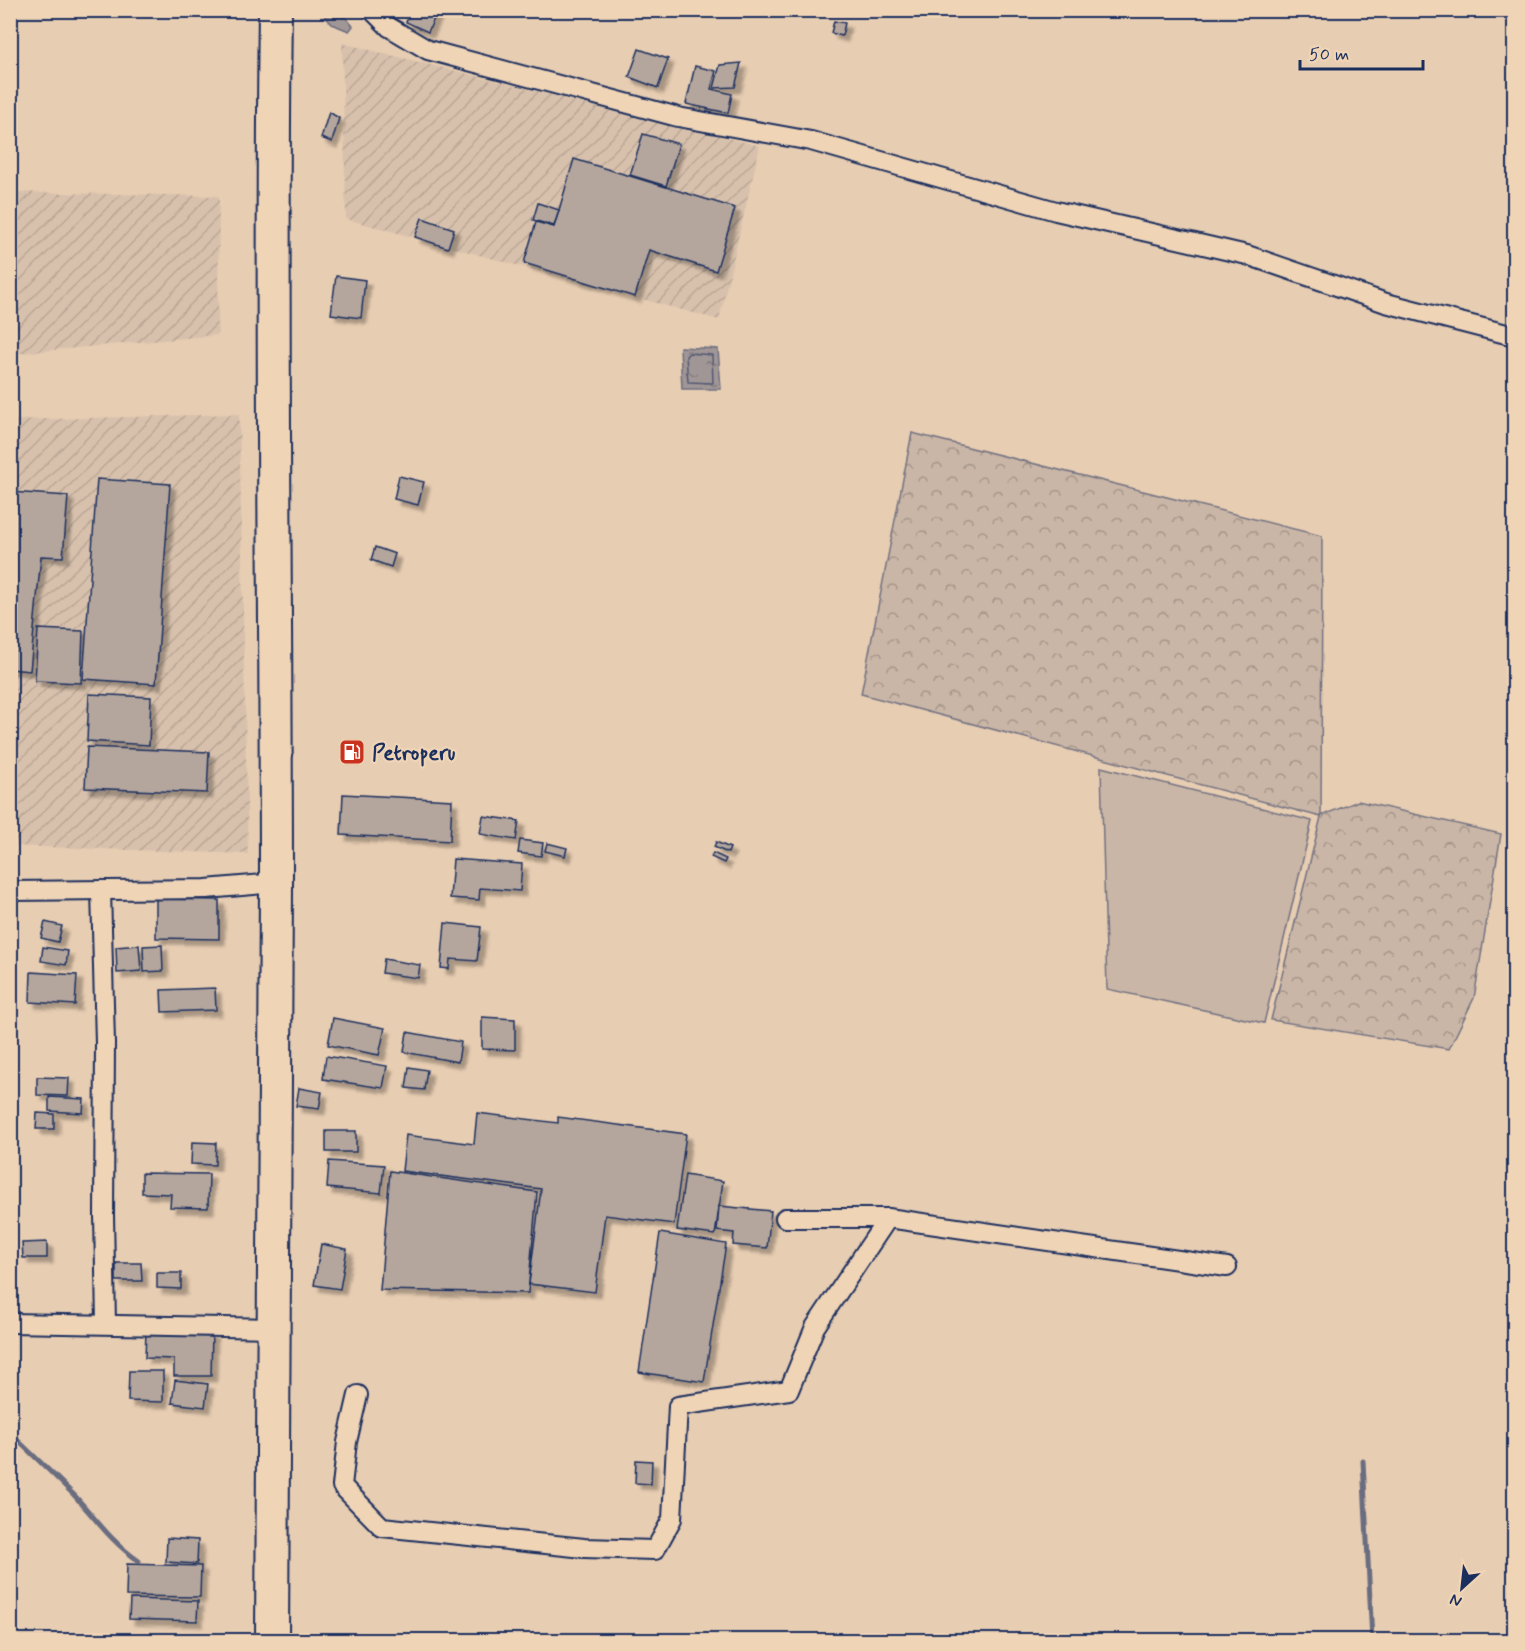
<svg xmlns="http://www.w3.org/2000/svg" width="1525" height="1651" font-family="Mynerve,sans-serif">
<defs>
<pattern id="industrial-furrows" width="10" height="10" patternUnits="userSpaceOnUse" patternTransform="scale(1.5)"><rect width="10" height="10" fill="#d8c1ac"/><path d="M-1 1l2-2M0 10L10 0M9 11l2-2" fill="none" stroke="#b9a696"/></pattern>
<pattern id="forest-crowns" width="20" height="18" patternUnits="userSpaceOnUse" patternTransform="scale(1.5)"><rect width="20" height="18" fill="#cab6a6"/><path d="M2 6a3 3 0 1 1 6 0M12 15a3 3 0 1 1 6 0" fill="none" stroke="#a3948a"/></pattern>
<pattern id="water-ripples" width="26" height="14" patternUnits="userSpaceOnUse" patternTransform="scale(1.5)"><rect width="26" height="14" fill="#a19696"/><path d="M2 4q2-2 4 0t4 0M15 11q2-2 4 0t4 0" fill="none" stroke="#827b7e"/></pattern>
<filter id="shadow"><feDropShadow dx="5.5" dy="5.5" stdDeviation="1.5" flood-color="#0004"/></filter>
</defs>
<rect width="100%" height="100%" fill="#e7cdb2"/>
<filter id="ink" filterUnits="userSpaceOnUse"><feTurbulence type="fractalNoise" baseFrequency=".0167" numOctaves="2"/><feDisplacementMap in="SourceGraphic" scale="12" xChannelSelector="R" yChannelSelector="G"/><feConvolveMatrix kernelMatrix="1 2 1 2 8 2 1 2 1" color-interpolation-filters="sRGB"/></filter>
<g filter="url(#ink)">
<!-- industrial -->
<g fill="url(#industrial-furrows)">
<path d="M342 43 760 146 719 320 346 219Z"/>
<path d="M11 192 219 196 218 335 11 354Z"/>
<path d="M239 414 248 854 11 846V420Z"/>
</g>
<!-- green -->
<path fill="#cab6a6" stroke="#727282" stroke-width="1.5" d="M1101 767 1312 821 1264 1023 1107 989Z"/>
<!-- forest -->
<path fill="url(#forest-crowns)" stroke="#727282" stroke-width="1.5" d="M912 433 1322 536 1321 816 1358 801 1501 834 1474 998 1449 1049 1271 1020 1321 817 861 694Z"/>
<!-- water -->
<g fill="url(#water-ripples)" stroke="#6b6d80" stroke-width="1.5">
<path d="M320 11H340L353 26 349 31 332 24Z"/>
<path d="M680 347 718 349 721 389H682Z"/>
</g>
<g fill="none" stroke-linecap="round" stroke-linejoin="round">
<!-- shore -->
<path stroke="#515874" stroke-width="1.5" d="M689 353 712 355 713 383 688 382 686 356Z"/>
<!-- stream -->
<g stroke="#6b6d80" stroke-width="5">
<path d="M10 1433C32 1454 53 1474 74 1495 95 1518 113 1544 139 1561"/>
<path d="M1363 1461 1372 1640"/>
</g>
</g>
<!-- building -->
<g fill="#b4a69d" stroke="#1b2f5e" stroke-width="1.5" filter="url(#shadow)">
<path d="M412 10H438L428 32 406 22Z"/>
<path d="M834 21 845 23 842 36 831 33Z"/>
<path d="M639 49 668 59 658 88 629 77Z"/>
<path d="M741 63 735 87 714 88 720 65Z"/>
<path d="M695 66 716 71 711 89 732 94 728 113 686 104Z"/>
<path d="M329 112 339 118 332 142 321 138Z"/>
<path d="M643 134 679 144 666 186 630 175Z"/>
<path d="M574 159 735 208 716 271 649 250 635 297 524 263 536 222 554 227Z"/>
<path d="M538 203 559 210 554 226 533 220Z"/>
<path d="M422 218 454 229 448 248 415 237Z"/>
<path d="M336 276 365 280 361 318 331 314Z"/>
<path d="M399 476 424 482 418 505 394 499Z"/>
<path d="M97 479 170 484 156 684 83 679Z"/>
<path d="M10 492 68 496 63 557 41 556 30 671 10 669Z"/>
<path d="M375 547 395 554 391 567 371 560Z"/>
<path d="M38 629 83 631 81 683 35 681Z"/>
<path d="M89 694 151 697 149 745 87 741Z"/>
<path d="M87 747 209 752 207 793 85 788Z"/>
<path d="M343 794 452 800 450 841 341 835Z"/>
<path d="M483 816 519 821 516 840 480 834Z"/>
<path d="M520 840 543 843 541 856 518 853Z"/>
<path d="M716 842 730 848 728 853 714 847Z"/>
<path d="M547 843 567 848 565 856 545 851Z"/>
<path d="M713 853 726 859 724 863 711 857Z"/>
<path d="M453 859 522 864 520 891 480 888 479 900 450 898Z"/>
<path d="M156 899 219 900V939L156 938Z"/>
<path d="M45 922 62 926 58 942 41 938Z"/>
<path d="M445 923 481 927 477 961 450 959 449 969 441 968Z"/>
<path d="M139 945 141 971 117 973 116 947Z"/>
<path d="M162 945 163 971 144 972 143 946Z"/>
<path d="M43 947 68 951 66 965 41 961Z"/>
<path d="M384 959 420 965 418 978 382 973Z"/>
<path d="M31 972 77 975 75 1005 30 1002Z"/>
<path d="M215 988 216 1010 162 1012 161 990Z"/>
<path d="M482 1017 515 1019V1050L482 1049Z"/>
<path d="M333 1018 385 1028 379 1055 328 1045Z"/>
<path d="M407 1032 461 1042 458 1062 404 1052Z"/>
<path d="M326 1056 387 1066 383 1088 323 1079Z"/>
<path d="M409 1067 427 1070 424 1090 406 1088Z"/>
<path d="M37 1077 69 1078 68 1096 37 1095Z"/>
<path d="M299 1088 322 1092 319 1109 296 1106Z"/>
<path d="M49 1097 84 1099 83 1113 49 1111Z"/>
<path d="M37 1113 54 1114V1129H36Z"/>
<path d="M477 1113 558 1123V1117L686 1134 674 1224 605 1215 595 1292 529 1284 541 1189 402 1171 406 1135 474 1144Z"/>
<rect x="326" y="1131" width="30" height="21"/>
<path d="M192 1142 216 1143 215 1165 191 1164Z"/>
<path d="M329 1161 384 1165 381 1193 327 1188Z"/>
<path d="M390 1171 537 1192 528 1293 380 1290Z"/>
<path d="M142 1173 209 1174 208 1208 170 1207 171 1194 142 1193Z"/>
<path d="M685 1175 723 1181 715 1235 677 1230Z"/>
<path d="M719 1206 771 1211 767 1248 733 1245 734 1233 717 1231Z"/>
<path d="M660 1233 726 1244 704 1382 639 1372Z"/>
<path d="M47 1242V1258H23L22 1243Z"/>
<path d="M321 1244 347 1249 340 1289 314 1285Z"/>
<path d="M116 1263H141L142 1281H116Z"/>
<path d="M157 1273H181V1289L157 1288Z"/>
<path d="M146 1331 212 1333 211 1376H174V1359L145 1358Z"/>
<path d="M129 1371H163V1402L128 1401Z"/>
<path d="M175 1380 208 1384 205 1407 172 1403Z"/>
<path d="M636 1460 652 1461 651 1484 635 1483Z"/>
<path d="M167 1538 198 1540 197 1564 166 1562Z"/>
<path d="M127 1564 201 1566 200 1597 126 1596Z"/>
<path d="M130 1599 198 1601 197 1621 129 1619Z"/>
</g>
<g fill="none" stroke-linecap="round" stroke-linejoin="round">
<!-- street casing -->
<g stroke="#1b2f5e" stroke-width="22">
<g id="street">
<path d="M372 10 389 27 428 50 678 117 811 141 1056 211 1247 255 1386 303 1514 336"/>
<path d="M101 890 105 1043 104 1215 106 1324"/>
<path d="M10 891 206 889 276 883"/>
<path d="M785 1218H888L1227 1267"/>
<path d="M10 1323 275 1328"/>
<path d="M358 1395 347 1442 342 1486 382 1527 584 1548 655 1550 672 1519 678 1406 789 1390 815 1327 888 1218"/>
</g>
</g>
<!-- highway casing -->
<g stroke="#1b2f5e" stroke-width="36">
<path id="highway" d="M272 1640C274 1389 276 1138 276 887 276 595 271 303 275 10"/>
</g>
<!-- street -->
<use href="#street" stroke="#f0d4b6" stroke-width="18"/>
<!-- highway -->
<use href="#highway" stroke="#f0d4b6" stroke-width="32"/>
</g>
</g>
<!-- icons -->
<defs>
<g id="fuel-square" transform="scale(1.35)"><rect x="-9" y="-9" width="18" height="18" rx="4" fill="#c8321e" stroke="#f0d4b6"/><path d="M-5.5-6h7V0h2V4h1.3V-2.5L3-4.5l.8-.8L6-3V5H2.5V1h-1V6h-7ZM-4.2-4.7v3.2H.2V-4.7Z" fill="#fff"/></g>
</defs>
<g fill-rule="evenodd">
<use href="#fuel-square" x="352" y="752"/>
</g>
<g text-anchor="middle" stroke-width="4.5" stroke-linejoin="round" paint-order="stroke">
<!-- poi labels -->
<g font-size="22" font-weight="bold" fill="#1b2f5e" stroke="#f0d4b6" text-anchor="start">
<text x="372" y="760">Petroperu</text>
</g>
</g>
<!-- margin -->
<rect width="1525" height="1651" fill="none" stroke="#f0d4b6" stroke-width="36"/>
<rect x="18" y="18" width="1489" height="1615" fill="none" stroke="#1b2f5e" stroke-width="2" filter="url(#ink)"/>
<!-- north arrow -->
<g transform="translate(1462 1588) rotate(207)" stroke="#f0d4b6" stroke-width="4.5" paint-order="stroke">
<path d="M0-4.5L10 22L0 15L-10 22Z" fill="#1b2f5e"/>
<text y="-9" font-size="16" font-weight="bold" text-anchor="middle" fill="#1b2f5e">N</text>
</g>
<!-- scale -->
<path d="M1300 60v9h123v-9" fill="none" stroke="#1b2f5e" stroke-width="3"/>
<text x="1309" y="60" font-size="18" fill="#1b2f5e" stroke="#f0d4b6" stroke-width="4.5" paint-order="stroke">50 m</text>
</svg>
